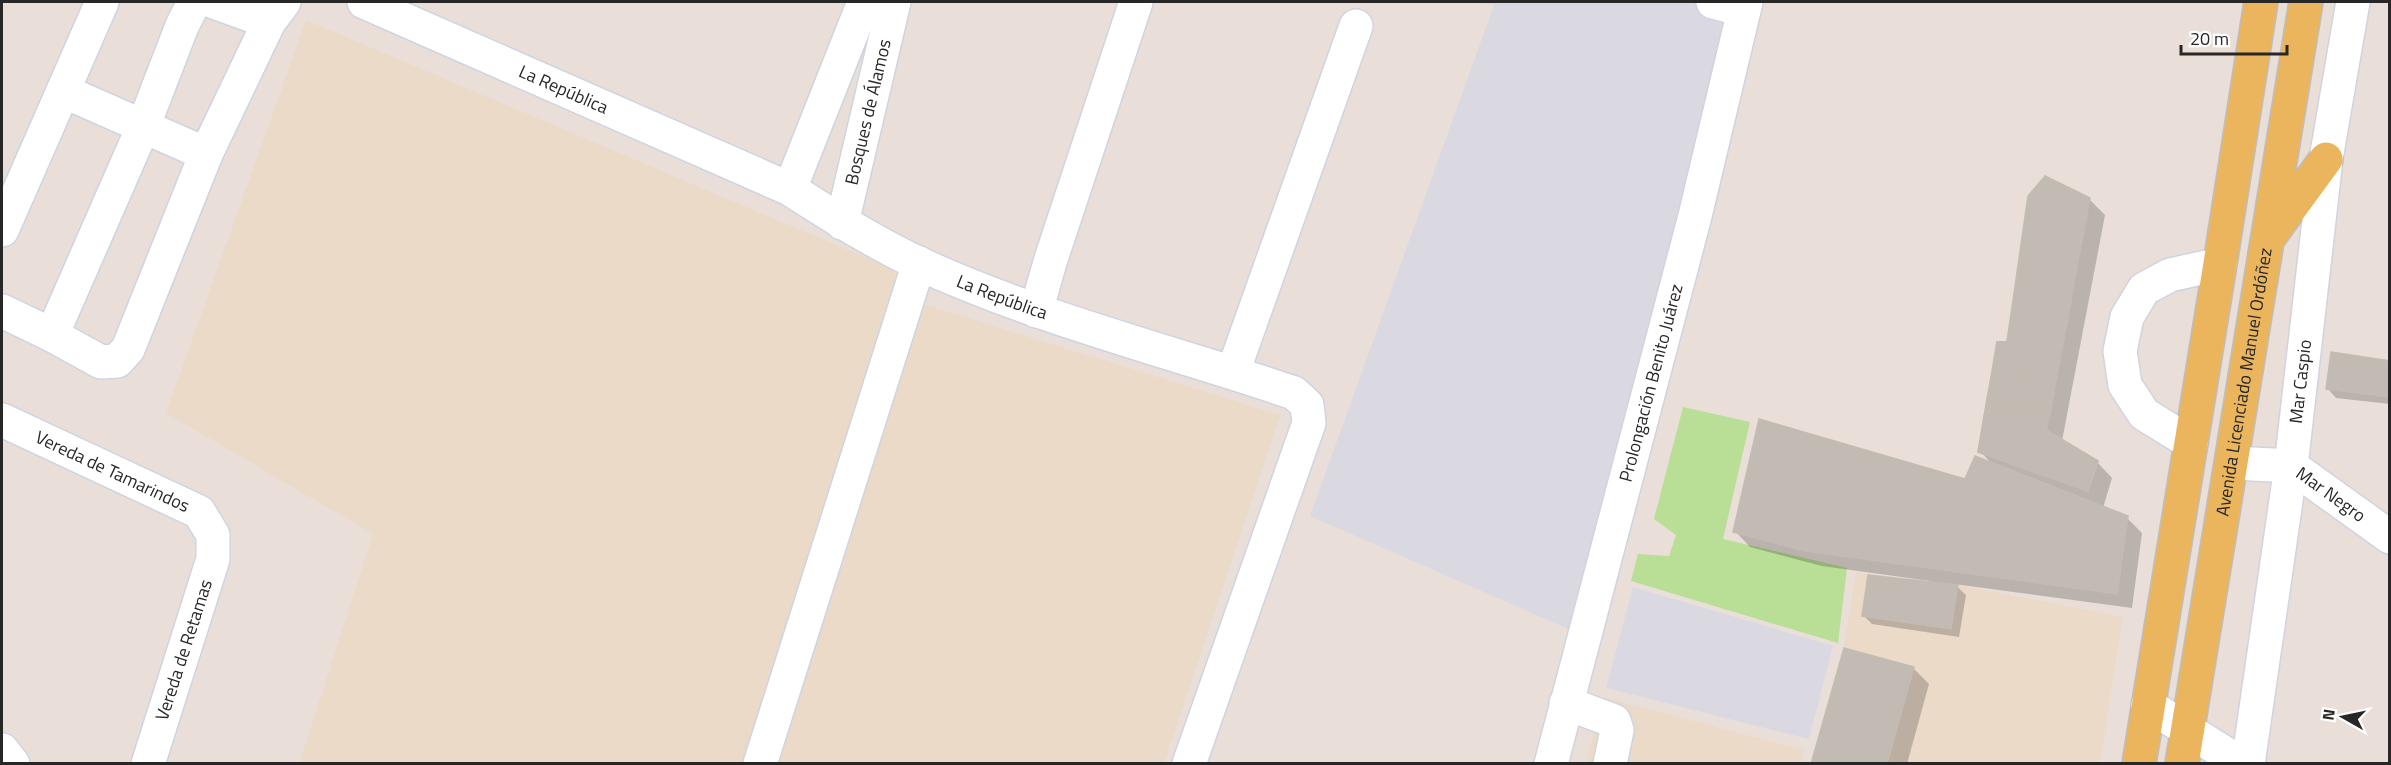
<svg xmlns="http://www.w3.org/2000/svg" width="2391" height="765" font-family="'Titillium Web',sans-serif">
<rect width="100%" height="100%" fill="#e9dfd8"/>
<!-- industrial -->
<g fill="#dad9e1">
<path d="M1477 2H1738L1575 632 1310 516 1494 5Z"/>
<path d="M1633 587 1833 646 1809 739 1606 688Z"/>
</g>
<!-- education -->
<g fill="#ebdac8">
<path d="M306 20 895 270 897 296 1280 415 1164 763 299 764 373 534 166 413Z"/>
<path d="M1856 572 1958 585 2123 617 2100 763 1811 764 1844 648Z"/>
<path d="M1603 697 1804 750 1801 763 1586 764Z"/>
</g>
<!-- green -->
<path fill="#b9de96" d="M1683 407 1750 422 1723 539 1847 568 1838 643 1631 581 1638 554 1669 556 1676 535 1654 519Z"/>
<!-- shadow -->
<g fill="#0003">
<path d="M2089 199 2105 215 2062 441 2097 462 2112 478 2103 508 2127 518 2142 533 2132 608 1954 584 1966 595 1959 637 1872 624 1863 615 1930 583V581L1822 566 1750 547 1735 531 1966 480 1993 465 1980 451 2009 343Z"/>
<path d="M2390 363V404L2336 398 2328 389Z"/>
<path d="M1913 668 1929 684 1907 764H1812Z"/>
</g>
<!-- building -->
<g fill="#c1bbb4" stroke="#c4bbb3" stroke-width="1.5">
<path d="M2045 176 2090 198 2046 430 2098 461 2088 491 1978 452 1997 342H2007L2028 196Z"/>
<path d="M2016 286 2072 296 2056 380 1993 370 1997 342H2007Z"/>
<path d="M2331 352 2390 361V397L2326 389Z"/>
<path d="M1993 370 2056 380 2051 409 1987 399Z"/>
<path d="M1987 399 2051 409 2046 430 2098 461 2088 491 1978 452Z"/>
<path d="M1759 419 1965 479 1975 456 2128 516 2117 594 1805 551 1733 532Z"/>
<path d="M1868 575 1958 585 1951 629 1862 616Z"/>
<path d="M1844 648 1914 667 1887 764H1811Z"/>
</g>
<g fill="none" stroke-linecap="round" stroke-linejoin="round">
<!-- minor casing -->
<g stroke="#ced4e0" stroke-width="36">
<g id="minor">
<path d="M194 2 182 26 143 127 52 335 101 362 117 361 128 349 206 154 269 22 284 2"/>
<path d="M214 2 269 22"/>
<path id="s1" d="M364 2 790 189C832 216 875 243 920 264 1040 319 1170 351 1294 393L1307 405 1309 423 1189 764"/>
<path d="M1713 2 1744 10"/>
<path d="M63 91 206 154"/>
<path d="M790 189 864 2"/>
<path id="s2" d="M842 223 894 2"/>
<path d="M2 230 102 2"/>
<path d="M2 311 52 335"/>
<path d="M1036 311 1051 259 1136 2"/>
<path d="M1233 372 1356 26"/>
<path id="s3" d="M2 420 199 512 213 535V559L148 764"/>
<path d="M2191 443 2144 414 2125 385 2120 351 2127 317 2144 289 2170 275 2220 264"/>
<path id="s4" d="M2232 463 2291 466 2390 537"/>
<path d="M1566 703 1614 721 1617 730 1610 764"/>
<path d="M2148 705 2242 764"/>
<path d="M2 750 13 764"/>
<path d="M760 764 919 263"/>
<path id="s5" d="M1551 764 1695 216 1746 2"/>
<path id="s6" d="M2248 764 2291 466 2326 159 2353 2"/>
</g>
</g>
<!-- major casing -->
<g stroke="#bebebe" stroke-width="36">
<g id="major">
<path d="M2272 233 2326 159"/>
<path d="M2139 764 2220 264 2261 2"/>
<path id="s7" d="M2182 764 2306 2"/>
</g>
</g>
<!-- minor -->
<use href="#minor" stroke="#fff" stroke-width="33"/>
<!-- major -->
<use href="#major" stroke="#eab55d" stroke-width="33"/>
</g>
<g text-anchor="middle" stroke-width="5" stroke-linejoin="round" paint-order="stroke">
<!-- street labels -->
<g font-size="18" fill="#272727" stroke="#fff">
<text dy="6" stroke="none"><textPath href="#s1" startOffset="218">La República</textPath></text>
<text dy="6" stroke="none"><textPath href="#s2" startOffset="114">Bosques de Álamos</textPath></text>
<text dy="6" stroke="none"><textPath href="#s1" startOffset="704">La República</textPath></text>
<text dy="6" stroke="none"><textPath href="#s5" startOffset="394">Prolongación Benito Juárez</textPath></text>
<text dy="6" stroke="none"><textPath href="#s7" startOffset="387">Avenida Licenciado Manuel Ordóñez</textPath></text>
<text dy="6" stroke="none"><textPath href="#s6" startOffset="386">Mar Caspio</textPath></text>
<text dy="6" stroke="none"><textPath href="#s3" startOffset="122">Vereda de Tamarindos</textPath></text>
<text dy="6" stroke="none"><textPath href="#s4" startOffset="108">Mar Negro</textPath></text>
<text transform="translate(184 650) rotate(-72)" y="6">Vereda de Retamas</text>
</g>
</g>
<!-- border -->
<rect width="2391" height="765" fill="none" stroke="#272727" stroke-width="6"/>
<!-- north arrow -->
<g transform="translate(2343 717) rotate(279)" stroke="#ffffff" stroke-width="4.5" paint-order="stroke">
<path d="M0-4.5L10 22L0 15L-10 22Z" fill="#272727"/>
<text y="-9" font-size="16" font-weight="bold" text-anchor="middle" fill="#272727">N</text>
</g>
<!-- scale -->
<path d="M2181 45v9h106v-9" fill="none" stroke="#272727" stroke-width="3"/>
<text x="2190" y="45" font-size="18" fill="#272727" stroke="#ffffff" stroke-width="4.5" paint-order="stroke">20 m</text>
</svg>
